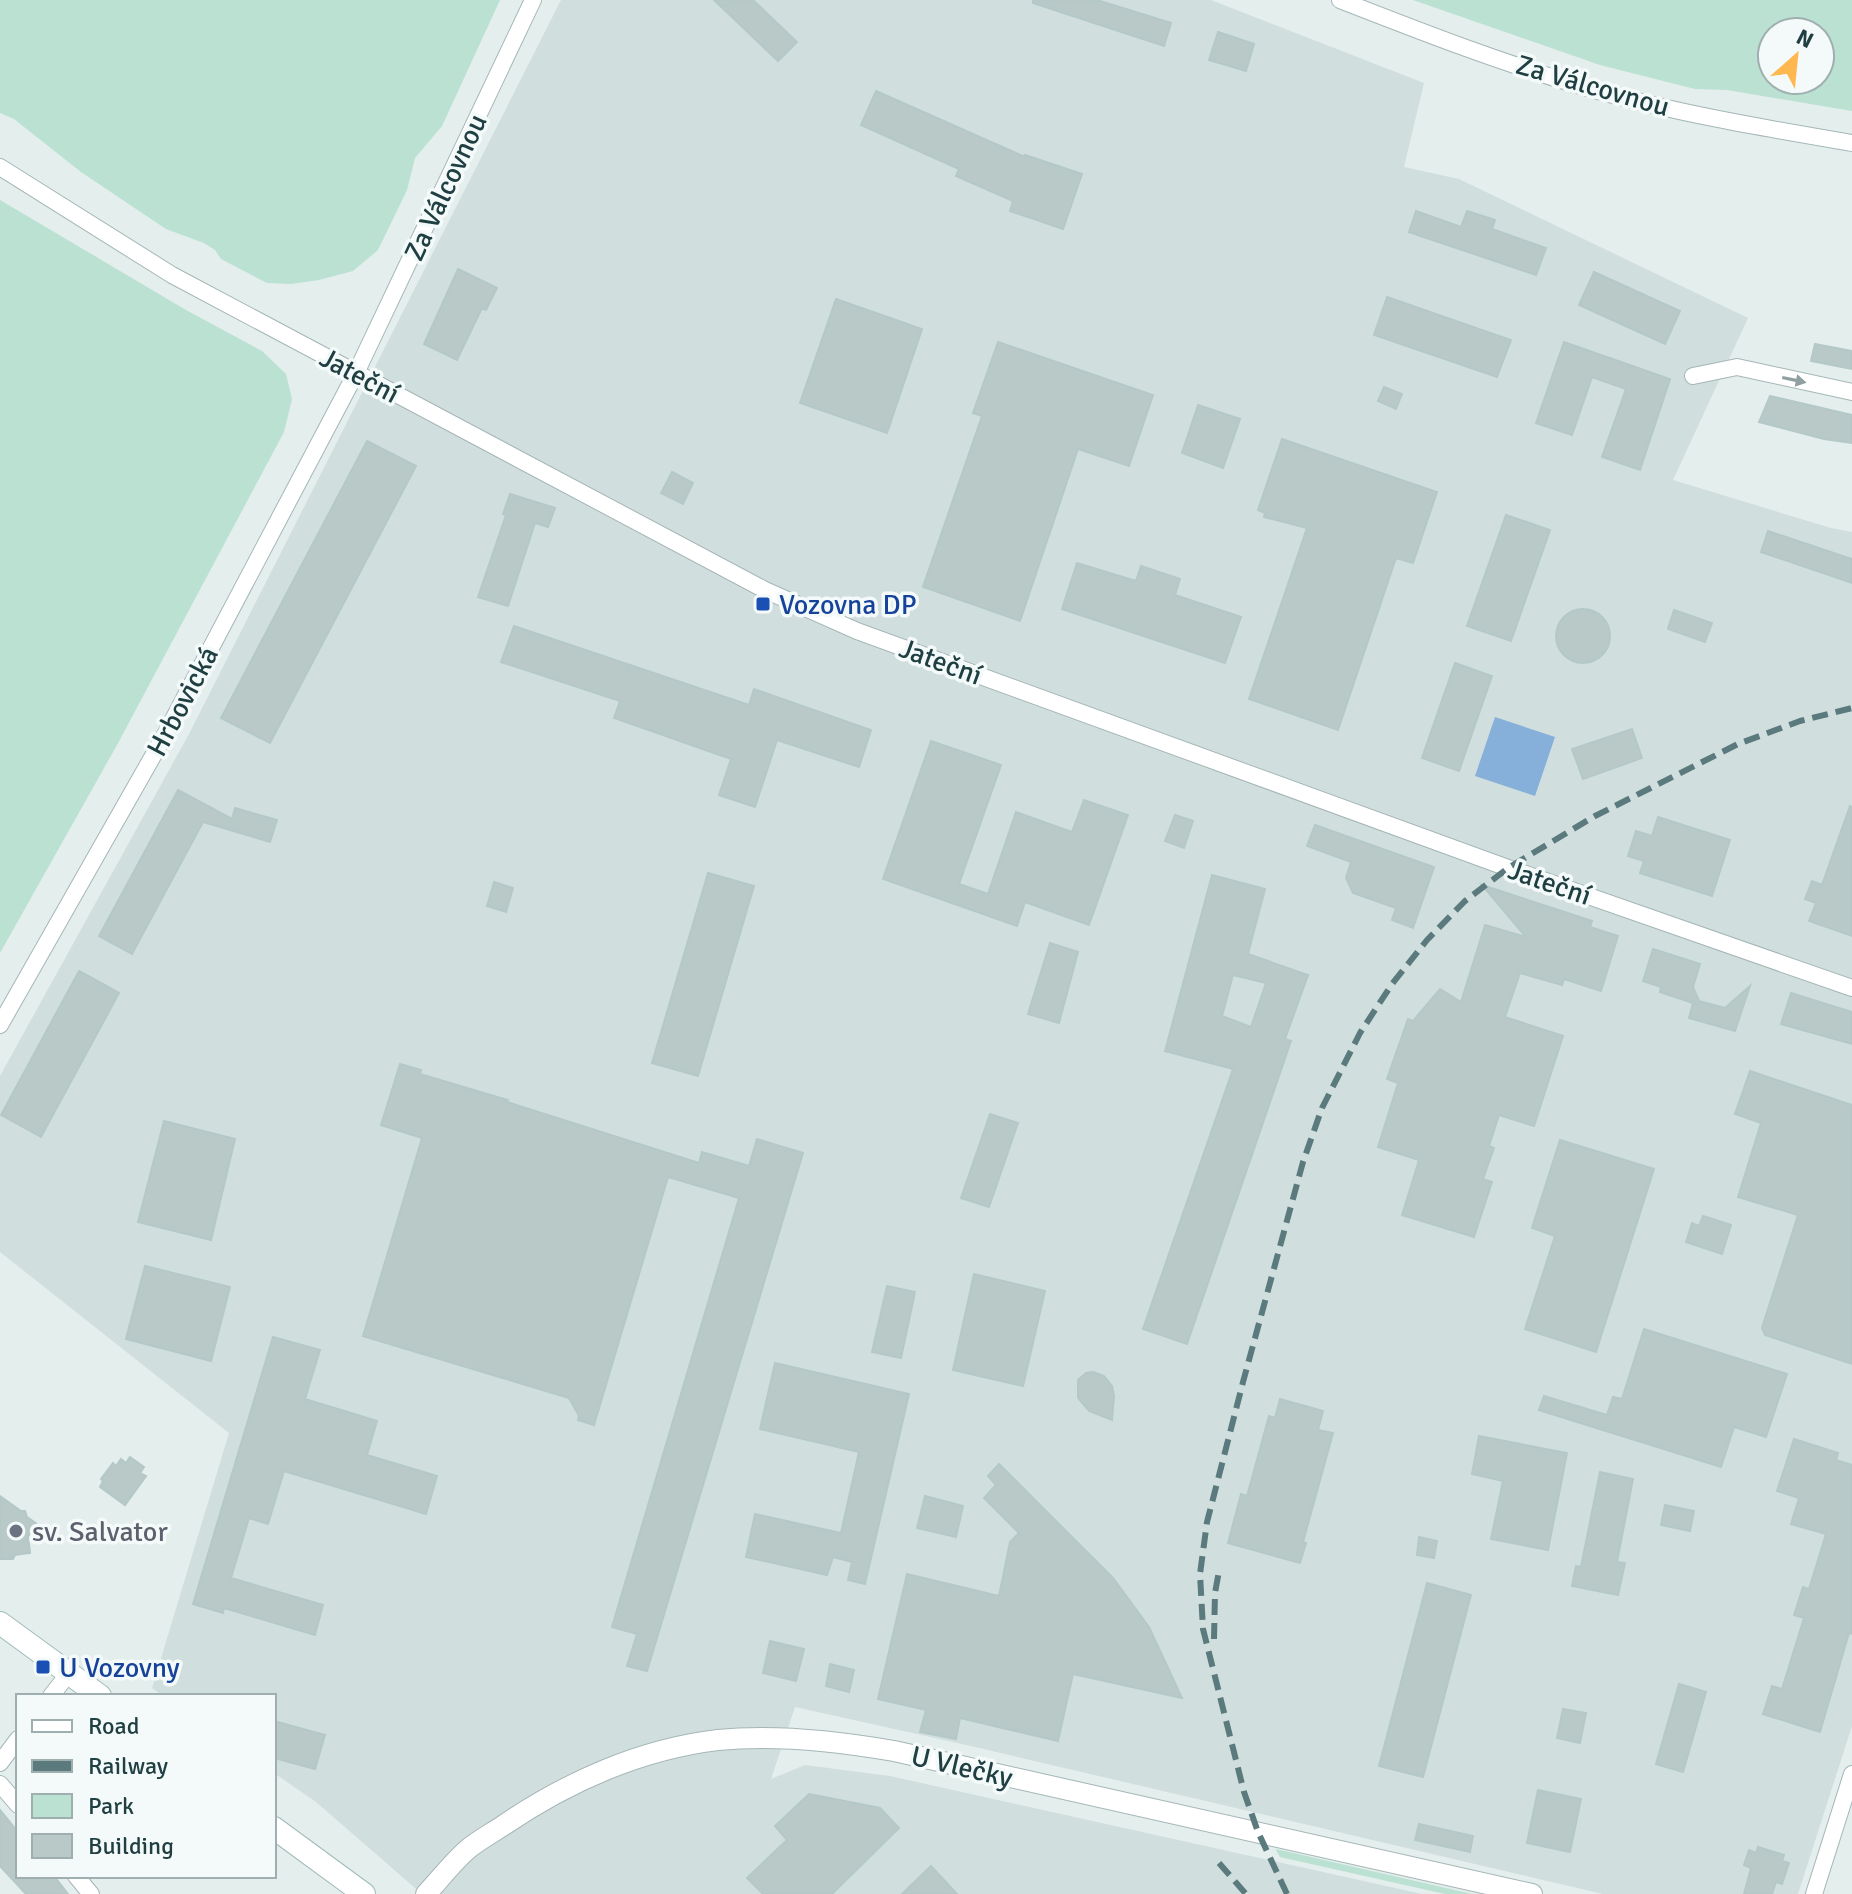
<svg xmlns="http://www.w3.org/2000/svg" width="1852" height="1894" font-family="Signika,sans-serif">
<rect width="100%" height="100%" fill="#e3eeed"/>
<!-- built -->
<path fill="#d1dede" d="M561 0H1211L1424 83 1404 167 1459 179 1748 318 1673 480 1831 528 1852 532V1726L1798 1894H1603L962 1744 795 1707 771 1779 805 1765 890 1776 1422 1894H422L316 1802 274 1773V1696H163L152 1688 229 1433 0 1252V1076L189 734Z"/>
<!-- green -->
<g fill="#bae1d2" fill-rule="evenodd">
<path d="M0 0H500L442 126 415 158 407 190 378 250 353 271 319 280 291 284 267 283 221 259 215 250 204 243 166 229 81 172 14 119 0 113Z"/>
<path d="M1413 0H1852V111L1727 90 1695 89 1600 65ZM1772 32H1820V80H1772Z"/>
<path d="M0 200 186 310 262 351 286 374 292 399 284 432 117 745 0 953Z"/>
<path d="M1276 1850V1849L1472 1894H1445L1280 1857Z"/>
</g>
<!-- water -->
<path fill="#86afd9" d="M1495 717 1555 737 1535 796 1475 776Z"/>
<!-- building -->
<g fill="#b8c9c8" stroke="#b4c9c7" stroke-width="2" fill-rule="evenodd">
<path d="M714 0H753L797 42 778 61Z"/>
<path d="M1033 0H1097L1171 23 1164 46 1033 3Z"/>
<path d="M1218 32 1254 44 1246 71 1209 60Z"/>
<path d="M876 91 1025 157V155L1082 174 1063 229 1010 211 1013 201 956 176 959 169 861 125Z"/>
<path d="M1416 211 1461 227 1467 211 1495 220 1492 229 1546 248 1536 275 1409 232Z"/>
<path d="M458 269 497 288 486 310 482 308 457 360 424 344Z"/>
<path d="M1594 272 1680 311 1665 344 1579 305Z"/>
<path d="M1387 297 1511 340 1497 377 1374 335Z"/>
<path d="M836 299 922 329 887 433 800 403Z"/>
<path d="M998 342 1153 395 1129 466 1078 449 1020 621 923 587 982 416 973 413Z"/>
<path d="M1564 342 1670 379 1640 470 1602 457 1626 389 1592 377 1572 435 1536 423Z"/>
<path d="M1815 344 1852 351V369L1811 361Z"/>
<path d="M1384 387 1402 394 1396 409 1378 401Z"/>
<path d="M1770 396 1852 415V443L1824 439 1759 422Z"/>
<path d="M1198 405 1240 419 1223 468 1182 453Z"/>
<path d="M1282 439 1437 492 1413 563 1396 558 1338 730 1249 699 1307 528 1264 517 1265 513 1258 510Z"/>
<path d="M367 441 416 466 270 743 221 718Z"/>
<path d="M672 472 693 483 683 504 661 493Z"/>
<path d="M510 494 555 508 548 527 535 523 508 606 478 597 506 515 503 514Z"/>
<path d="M1506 515 1550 530 1511 641 1467 626Z"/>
<path d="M1768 531 1852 559V583L1761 552Z"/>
<path d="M1077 563 1136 581 1141 566 1180 579 1175 595 1241 617 1225 663 1062 609Z"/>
<circle cx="1583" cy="636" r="27"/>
<path d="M1674 610 1712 623 1705 642 1668 629Z"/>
<path d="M514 626 749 705 754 689 871 730 859 767 777 740 755 807 719 795 731 759 614 718 620 701 501 662Z"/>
<path d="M1455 663 1492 676 1459 771 1422 758Z"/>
<path d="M1632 729 1642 758 1583 779 1572 749Z"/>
<path d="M931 741 1001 765 959 884 988 894 1016 812 1072 832 1084 800 1128 815 1089 925 1025 902 1017 926 883 879Z"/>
<path d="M178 790 232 819 235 808 277 820 270 842 203 822 132 954 99 936Z"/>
<path d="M1850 806 1852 807V936L1809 921 1816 903 1805 899 1812 881 1822 885Z"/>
<path d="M1175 815 1193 821 1184 848 1165 841Z"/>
<path d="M1658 817 1730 840 1712 896 1640 873 1644 861 1628 856 1636 831 1652 836Z"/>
<path d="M1315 825 1434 867 1413 928 1392 920 1396 908 1353 893 1346 878 1351 862 1307 846Z"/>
<path d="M708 873 754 886 698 1076 652 1063Z"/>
<path d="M1212 875 1265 889 1248 954 1308 975 1285 1039 1291 1041 1187 1344 1143 1329 1233 1069 1165 1051ZM1233 975 1266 983 1251 1027 1222 1016Z"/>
<path d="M494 882 513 888 506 912 487 906Z"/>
<path d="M1482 885 1592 921 1590 927 1618 936 1601 991 1564 979 1562 985 1520 973 1505 1017 1563 1036 1534 1126 1499 1115 1489 1146 1494 1148 1483 1179 1492 1182 1474 1237 1402 1215 1419 1160 1378 1147 1398 1083 1387 1079 1408 1019 1413 1021 1440 989 1461 1002 1485 925 1526 937Z"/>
<path d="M1050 943 1078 952 1059 1023 1028 1014Z"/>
<path d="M1653 949 1700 964 1693 987 1699 1001 1725 1008 1750 986 1735 1031 1689 1018 1693 1003 1660 992 1661 987 1643 981Z"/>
<path d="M79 971 119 993 41 1137 1 1115Z"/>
<path d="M1791 993 1852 1012V1044L1781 1024Z"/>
<path d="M400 1064 421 1070 420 1074 508 1100 507 1102 699 1163 702 1152 749 1166 757 1139 803 1153 647 1671 627 1666 637 1634 612 1627 739 1198 668 1177 594 1425 578 1420 579 1416 569 1398 363 1336 422 1138 381 1125Z"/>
<path d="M1750 1071 1852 1105V1364L1765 1335 1762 1328 1798 1215 1738 1197 1761 1123 1735 1114Z"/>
<path d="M990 1114 1018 1123 989 1207 961 1198Z"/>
<path d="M164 1121 235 1139 211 1240 138 1222Z"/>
<path d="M1560 1140 1654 1169 1596 1352 1525 1329 1555 1236 1532 1228Z"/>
<path d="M1703 1216 1731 1225 1722 1254 1686 1242 1692 1223 1699 1226Z"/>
<path d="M145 1266 230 1287 211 1361 126 1339Z"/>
<path d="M974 1274 1045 1291 1023 1386 953 1370Z"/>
<path d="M887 1286 915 1292 901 1358 872 1352Z"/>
<path d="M1644 1329 1787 1374 1766 1437 1734 1427 1721 1467 1539 1410 1544 1396 1607 1415 1613 1397 1622 1399Z"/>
<path d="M273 1337 320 1350 305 1399 377 1421 367 1455 437 1476 426 1514 284 1471 268 1524 249 1518 231 1578 323 1605 315 1635 224 1608 223 1613 193 1604Z"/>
<path d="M775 1363 909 1394 865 1584 848 1580 852 1562 833 1557 827 1575 746 1557 755 1514 841 1533 859 1452 760 1429Z"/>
<path d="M1093 1372 1104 1376 1112 1386 1114 1396 1112 1420 1089 1411 1078 1398V1380L1086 1373Z"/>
<path d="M1280 1399 1323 1411 1318 1430 1333 1433 1303 1542 1306 1543 1300 1563 1228 1543 1241 1494 1247 1496 1269 1416 1275 1418Z"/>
<path d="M1479 1436 1567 1453 1548 1550 1491 1539 1503 1481 1472 1474Z"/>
<path d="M1794 1439 1838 1453 1836 1460 1852 1465V1634L1849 1633 1820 1732 1763 1714 1772 1686 1782 1689 1804 1618 1794 1615 1803 1587 1809 1589 1826 1534 1791 1524 1799 1498 1777 1491Z"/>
<path d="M130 1457 144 1467 140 1473 146 1476 125 1505 100 1487 103 1481 101 1479 113 1463 116 1466 121 1459 126 1463Z"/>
<path d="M999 1464 1113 1578 1149 1627 1182 1698 1073 1674 1058 1741 960 1718 956 1739 920 1732 926 1710 878 1699 907 1574 999 1596 1010 1542 1019 1533 984 1498 996 1485 988 1476Z"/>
<path d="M1600 1472 1633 1479 1617 1562 1625 1563 1618 1595 1572 1586 1576 1566 1581 1567Z"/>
<path d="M0 1496 21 1511H25L27 1517 37 1524 28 1536 30 1553 15 1555 13 1559H0Z"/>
<path d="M925 1496 963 1506 956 1537 917 1528Z"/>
<path d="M1665 1505 1694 1511 1690 1531 1661 1525Z"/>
<path d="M1419 1537 1437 1541 1434 1558 1417 1555Z"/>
<path d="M1427 1583 1471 1595 1423 1777 1379 1766Z"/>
<path d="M770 1641 804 1649 796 1681 763 1673Z"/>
<path d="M830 1664 854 1670 849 1692 826 1686Z"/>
<path d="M1679 1684 1706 1692 1683 1772 1656 1764Z"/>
<path d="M1563 1709 1586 1713 1580 1743 1557 1738Z"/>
<path d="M274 1721 325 1735 315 1769 274 1758Z"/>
<path d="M1538 1790 1581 1799 1570 1852 1527 1843Z"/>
<path d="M809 1794 880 1808 899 1828 832 1894H763L747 1878 787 1840 775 1826Z"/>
<path d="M0 1810 18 1832V1876H54L68 1894H26L0 1866Z"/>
<path d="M1419 1824 1473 1836 1470 1852 1415 1840Z"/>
<path d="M1758 1847 1784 1855 1782 1861 1789 1863 1782 1884 1776 1882 1772 1894H1744L1751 1868 1744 1865 1749 1850 1756 1853Z"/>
<path d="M931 1866 957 1894H902Z"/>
</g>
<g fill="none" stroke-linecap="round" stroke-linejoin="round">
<!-- minor casing -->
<g stroke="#a5b6b6" stroke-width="18">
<g id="minor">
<path d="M1340 0C1422 32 1504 64 1588 88 1674 113 1764 128 1852 143"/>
<path d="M0 167 172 275 765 590 857 631 1508 868 1852 988"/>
<path d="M1693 376 1737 367 1852 392"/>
<path d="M0 1025 166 733 356 373 533 0"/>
<path d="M51 1696 69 1673"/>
<path d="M0 1763 18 1739"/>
<path d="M0 1784 18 1805"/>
<path d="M76 1876 91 1894"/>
<path d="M1814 1894 1852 1774"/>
</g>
</g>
<!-- tertiary casing -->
<g stroke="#a5b6b6" stroke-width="22">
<path id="tertiary" d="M426 1894C440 1879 453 1862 468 1849 479 1840 492 1833 504 1825 567 1782 641 1749 718 1740 777 1734 837 1741 894 1751L1532 1894"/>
</g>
<!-- secondary casing -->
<g stroke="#a0bbbb" stroke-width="24">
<g id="secondary">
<path d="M0 1623 100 1696"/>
<path d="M274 1828 364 1894"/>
</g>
</g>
<!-- minor -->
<use href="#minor" stroke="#fff" stroke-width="16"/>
<!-- tertiary -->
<use href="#tertiary" stroke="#fff" stroke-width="20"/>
<!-- secondary -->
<use href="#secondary" stroke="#fff" stroke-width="22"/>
<!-- rail -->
<g stroke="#5b7a7d" stroke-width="6" stroke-dasharray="16 8" stroke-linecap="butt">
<path d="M1214 1639 1215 1593 1219 1571"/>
<path d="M1219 1863 1246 1894"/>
<path d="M1287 1894 1258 1832 1244 1792 1203 1629 1200 1574 1207 1522 1243 1382 1303 1162 1322 1108 1360 1033 1392 984 1427 940 1465 901 1508 868 1595 816 1738 744 1800 721 1852 708"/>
</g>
</g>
<!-- one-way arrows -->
<defs><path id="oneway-solid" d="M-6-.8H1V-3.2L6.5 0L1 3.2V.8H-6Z" transform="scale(2)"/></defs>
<use fill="#909fa0" href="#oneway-solid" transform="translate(1794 380) rotate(12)"/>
<!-- markers -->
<g fill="#1a4fb4" stroke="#f4faf9" stroke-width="3">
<rect x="755" y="596" width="16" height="16" rx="4"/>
<rect x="35" y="1659" width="16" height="16" rx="4"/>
</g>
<circle fill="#6b7280" stroke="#f4faf9" stroke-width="3" cx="16" cy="1531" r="8"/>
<g text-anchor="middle" stroke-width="7" stroke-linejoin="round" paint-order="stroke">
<!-- street labels -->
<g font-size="28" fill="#203f42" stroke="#f4faf9">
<text transform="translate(1593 85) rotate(16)" y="10">Za Válcovnou</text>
<text transform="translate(445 187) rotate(-65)" y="10">Za Válcovnou</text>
<text transform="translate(360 375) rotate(28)" y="10">Jateční</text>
<text transform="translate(941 661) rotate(20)" y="10">Jateční</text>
<text transform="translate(182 701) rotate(-62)" y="10">Hrbovická</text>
<text transform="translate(1550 882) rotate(19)" y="10">Jateční</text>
<text transform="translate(962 1766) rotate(13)" y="10">U Vlečky</text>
</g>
<!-- transit labels -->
<g font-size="28" fill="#164399" stroke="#f4faf9" text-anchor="start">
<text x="779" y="614">Vozovna DP</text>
<text x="59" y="1677">U Vozovny</text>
</g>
<!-- worship labels -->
<g font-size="28" fill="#5b616d" stroke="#f4faf9" text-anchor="start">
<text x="32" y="1541">sv. Salvator</text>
</g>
</g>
<!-- legend -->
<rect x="16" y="1694" width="260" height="184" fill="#f4faf9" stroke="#9fafb0" stroke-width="2"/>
<rect x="32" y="1720" width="40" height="12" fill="#ffffff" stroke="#9fafb0" stroke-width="2"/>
<text x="88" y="1734" font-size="24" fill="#203f42">Road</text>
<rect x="32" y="1760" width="40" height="12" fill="#5b7a7d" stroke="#9fafb0" stroke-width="2"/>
<text x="88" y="1774" font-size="24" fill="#203f42">Railway</text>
<rect x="32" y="1794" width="40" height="24" fill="#bae1d2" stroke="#9fafb0" stroke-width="2"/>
<text x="88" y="1814" font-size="24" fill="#203f42">Park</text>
<rect x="32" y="1834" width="40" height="24" fill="#b8c9c8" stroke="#9fafb0" stroke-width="2"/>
<text x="88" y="1854" font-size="24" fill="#203f42">Building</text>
<!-- north arrow -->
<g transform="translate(1796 56) rotate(27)"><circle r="38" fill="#f4faf9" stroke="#9fafb0" stroke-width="2"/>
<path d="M0-6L14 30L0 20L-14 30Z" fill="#ffb850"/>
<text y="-12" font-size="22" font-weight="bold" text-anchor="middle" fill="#203f42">N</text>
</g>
</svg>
